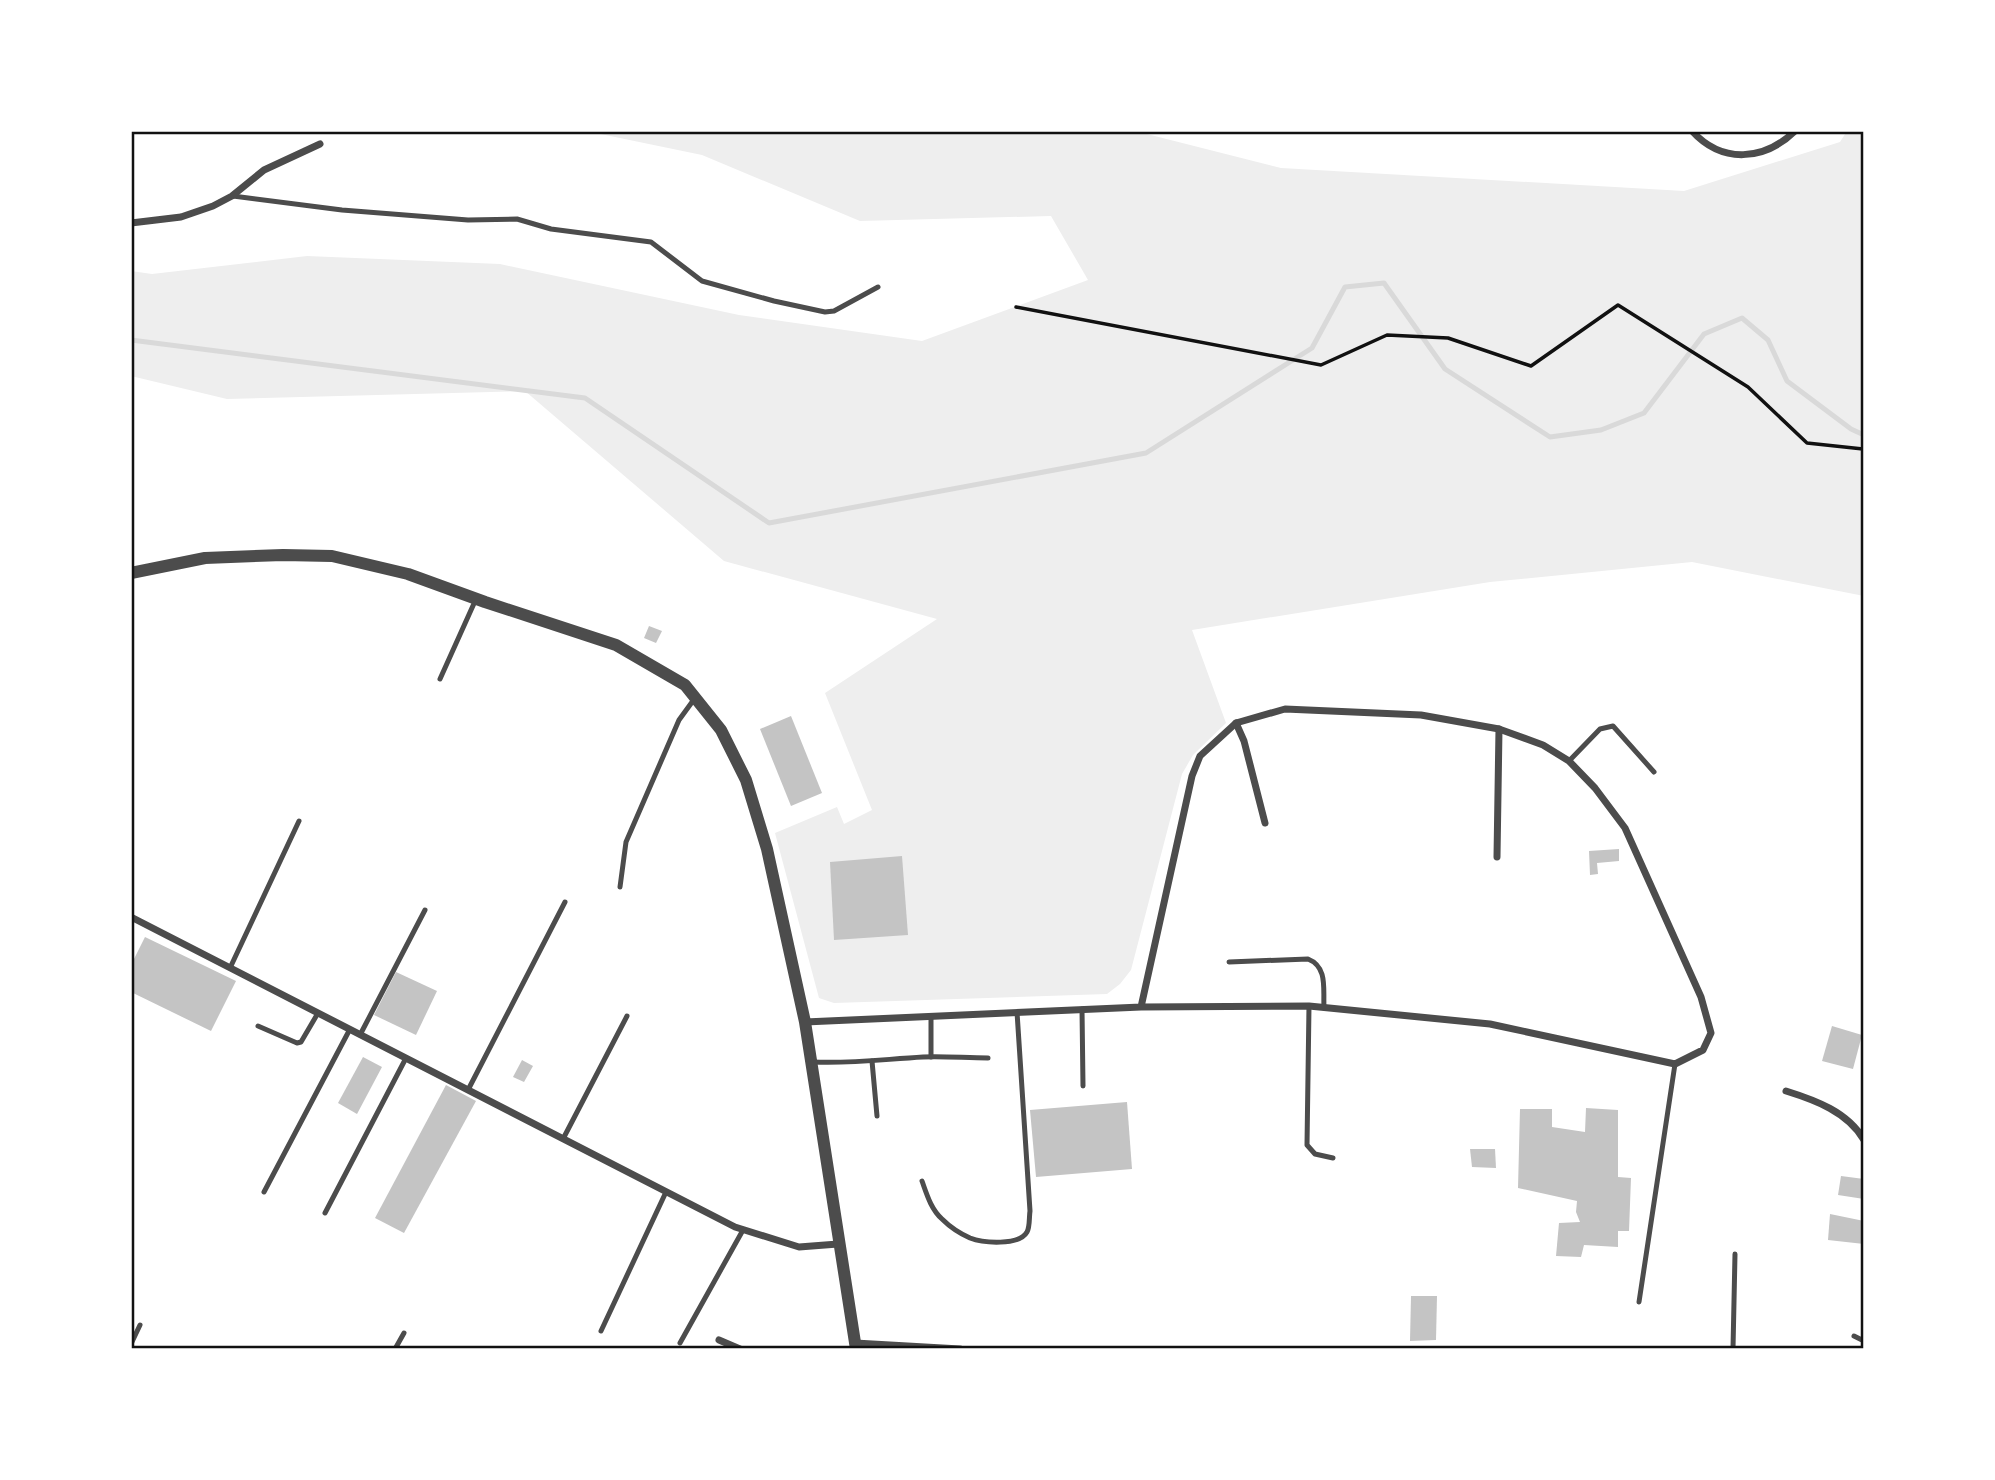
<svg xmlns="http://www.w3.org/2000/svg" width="1995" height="1480" font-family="Karla,sans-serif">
<rect width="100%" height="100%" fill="#fff"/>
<!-- green -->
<path fill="#eee" d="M586 131H1135L1281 168 1684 191 1840 142 1847 131H1864V596L1692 562 1490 582 1192 630 1226 723 1193 755 1182 774 1131 970 1120 984 1107 994 834 1003 819 998 775 833 837 807 844 824 872 810 825 693 937 619 724 561 525 391 227 399 131 376V271L152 274 307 256 500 264 739 315 922 341 1088 280 1051 216 860 221 702 155Z"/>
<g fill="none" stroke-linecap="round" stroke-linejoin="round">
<!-- stream -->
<path stroke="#d9d9d9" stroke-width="5" d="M131 340 585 398 769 523 1146 453 1312 348 1345 287 1384 283 1445 369 1550 437 1601 430 1644 413 1704 334 1742 318 1768 340 1787 381 1851 429 1864 435"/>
</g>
<!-- building -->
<g fill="#c4c4c4">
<path d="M649 626 662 631 656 643 644 638Z"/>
<path d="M791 716 822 793 791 806 760 729Z"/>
<path d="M1619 849V861L1597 863 1598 874 1590 875 1589 851Z"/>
<path d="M902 856 908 935 834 940 830 862Z"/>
<path d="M145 937 236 981 211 1031 131 992V965Z"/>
<path d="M396 972 437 991 416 1035 374 1015Z"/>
<path d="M1832 1026 1862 1035 1853 1069 1822 1061Z"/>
<path d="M363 1057 382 1067 357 1114 338 1103Z"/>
<path d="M522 1060 533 1066 524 1082 513 1077Z"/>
<path d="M446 1085 476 1101 404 1233 375 1218Z"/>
<path d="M1127 1102 1132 1169 1036 1177 1030 1110Z"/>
<path d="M1586 1108 1618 1110V1177L1631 1178 1629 1231H1618V1247L1584 1245 1581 1257 1556 1256 1559 1223 1580 1222 1576 1212 1577 1201 1518 1188 1520 1109H1552V1127L1585 1132Z"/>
<path d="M1470 1149H1495L1496 1168 1472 1167Z"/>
<path d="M1841 1176 1864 1179V1199L1838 1195Z"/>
<path d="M1830 1214 1864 1221V1244L1828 1240Z"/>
<path d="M1411 1296H1437L1436 1340 1410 1341Z"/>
</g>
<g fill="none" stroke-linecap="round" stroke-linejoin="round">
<!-- path -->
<path stroke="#111" stroke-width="3.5" d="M1016 307 1321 365 1387 335 1448 338 1531 366 1618 305 1748 387 1807 443 1863 449"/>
<!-- service -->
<g stroke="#4c4c4c" stroke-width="5">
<path d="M233 196 342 210 468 220 517 219 551 229 651 242 702 281 774 301 825 312 834 311 878 287"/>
<path d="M440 679 476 599"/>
<path d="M1569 761 1600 729 1613 726 1654 772"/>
<path d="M620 887 626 842 679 720 695 698"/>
<path d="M1229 962 1308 959C1328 967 1323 989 1324 1008"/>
<path d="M230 968 299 821"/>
<path d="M1309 1006 1307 1145 1315 1154 1333 1158"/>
<path d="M1082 1009 1083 1086"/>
<path d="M258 1026 297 1043 301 1042 318 1013"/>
<path d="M360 1035 425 910"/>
<path d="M931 1057V1016"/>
<path d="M872 1061 877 1116"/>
<path d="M813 1062C850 1064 886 1059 923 1057 944 1056 966 1058 988 1058"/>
<path d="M468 1090 565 902"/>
<path d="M563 1139 627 1016"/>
<path d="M922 1181C927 1195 931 1209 942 1219 949 1226 961 1234 970 1238 983 1243 1019 1246 1027 1232 1030 1227 1029 1217 1030 1211L1017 1012"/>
<path d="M264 1192 350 1029"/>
<path d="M325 1213 406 1058"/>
<path d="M1639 1302 1675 1064"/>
<path d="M601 1331 666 1192"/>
<path d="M1854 1336 1864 1341"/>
<path d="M680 1343 743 1230"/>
<path d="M131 1344 140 1325"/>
<path d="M395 1349 404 1333"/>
<path d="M1733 1349 1735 1254"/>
</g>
<!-- minor -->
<g stroke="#4c4c4c" stroke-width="7">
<path d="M1692 131C1722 164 1764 161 1795 131"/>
<path d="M131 223 181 217 213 206 232 196 264 170 320 144"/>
<path d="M1236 723 1244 741 1265 823"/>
<path d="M1497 857 1499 729"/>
<path d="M131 917 735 1227 799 1247 838 1244"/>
<path d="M805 1022 1141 1007 1309 1006 1490 1024 1675 1064 1703 1050 1711 1033 1701 997 1625 828 1595 788 1569 761 1543 745 1499 729 1421 715 1285 709 1236 723 1200 756 1192 776 1141 1007"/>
<path d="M1786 1091C1815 1100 1848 1112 1864 1140"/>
<path d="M719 1340 740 1349"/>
<path d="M855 1343 960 1349"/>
</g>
<!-- tertiary -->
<path stroke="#4c4c4c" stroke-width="12" d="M131 573 205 558 283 555 332 556 408 574 485 602 616 645 685 685 721 730 746 780 767 849 805 1022 856 1349"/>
</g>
<!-- border -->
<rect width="1995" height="1480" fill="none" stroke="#ffffff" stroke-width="266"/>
<rect x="133" y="133" width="1729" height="1214" fill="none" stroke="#111" stroke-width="2.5"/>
</svg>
